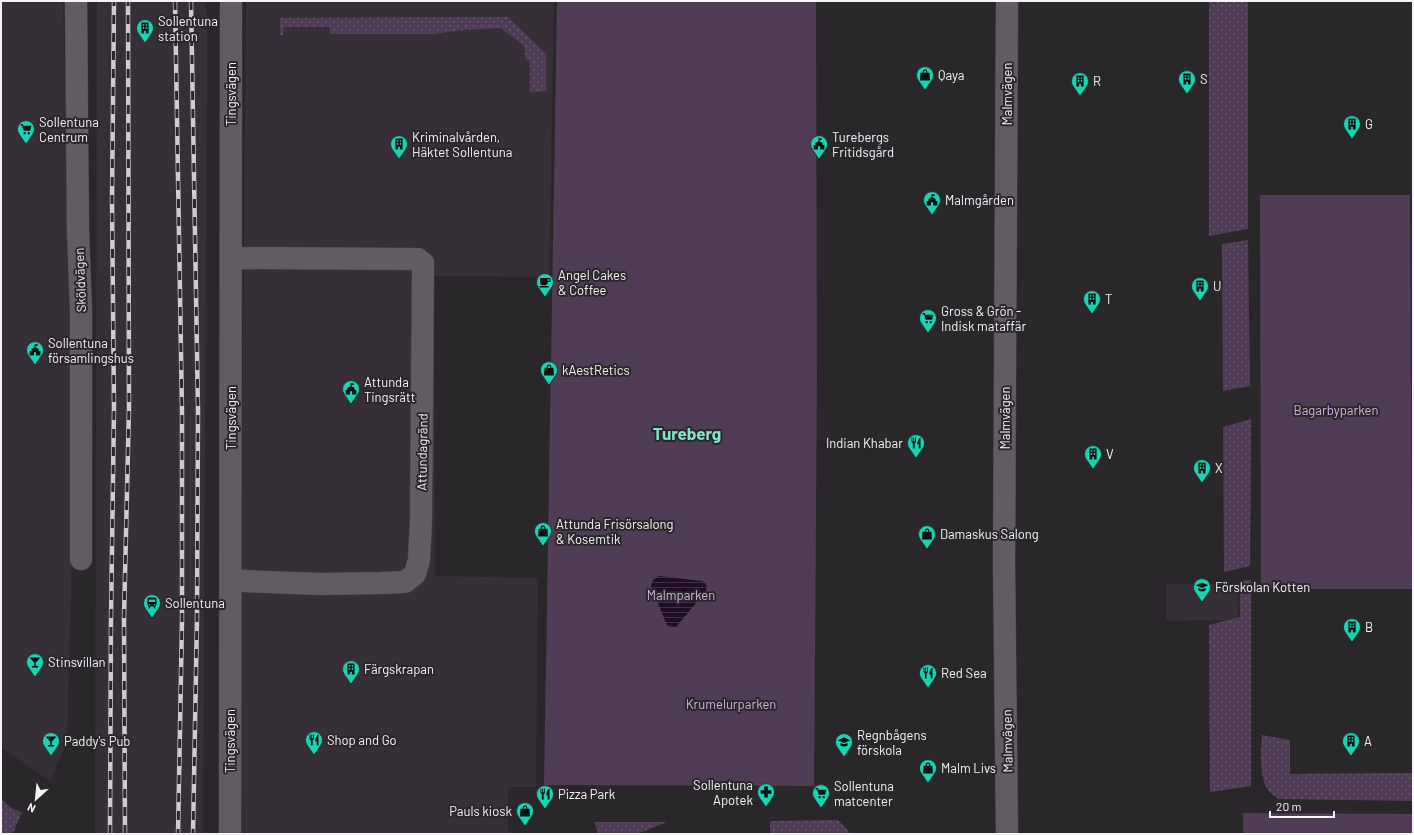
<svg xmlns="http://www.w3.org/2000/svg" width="1414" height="835" font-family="Barlow,sans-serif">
<defs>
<pattern id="grass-dots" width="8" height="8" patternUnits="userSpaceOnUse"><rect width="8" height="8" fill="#513c57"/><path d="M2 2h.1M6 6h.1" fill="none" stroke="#6b5970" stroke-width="1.8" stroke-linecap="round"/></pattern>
<pattern id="water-rules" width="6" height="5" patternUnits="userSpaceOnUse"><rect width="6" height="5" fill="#210c27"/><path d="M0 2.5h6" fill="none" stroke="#423047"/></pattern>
</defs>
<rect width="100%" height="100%" fill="#2a272b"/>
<!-- built -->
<g fill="#362f38">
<path d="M1 1H63L74 469 67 742 50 781 1 747Z"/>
<path d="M97 1H206L207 41 203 834H95Z"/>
<path d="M246 1H554L549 277 434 276 435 576 538 578 536 787H508V834H239Z"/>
<path d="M1166 584H1237L1238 620 1166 621Z"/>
</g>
<!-- grass -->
<g fill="url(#grass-dots)">
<path d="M1209 1H1248V229L1209 236Z"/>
<path d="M508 17 546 54V91L530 92V61L526 60 524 46 501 28 463 30 434 34H330V27H284L283 35H280V18Z"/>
<path d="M1248 240 1250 386 1223 391 1222 244Z"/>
<path d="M1251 419 1250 566 1224 572 1223 427Z"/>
<path d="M1251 580V786L1210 792 1209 625 1240 617V581Z"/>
<path d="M1262 735 1290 740V774L1413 773V801L1278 799C1275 796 1271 794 1268 790 1259 777 1261 751 1262 735Z"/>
<path d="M1 799 13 809 22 812 13 833H1Z"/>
<path d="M838 820 849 832V834H770V821Z"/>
<path d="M594 822H667L637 834H599Z"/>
</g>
<!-- park -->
<g fill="#513c57">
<path d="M557 1H816L817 378 814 786 544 785Z"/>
<path d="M1260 195H1410L1412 589H1261Z"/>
<path d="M1243 813 1413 814V834H1243Z"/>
</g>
<!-- water -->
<path fill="url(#water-rules)" d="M659 576 702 581C707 584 707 586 706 591L676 627 668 626 666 623 651 586 653 580Z"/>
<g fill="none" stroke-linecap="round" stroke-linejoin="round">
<!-- minor casing -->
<g stroke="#454246" stroke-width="23">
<g id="minor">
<path d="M76 1 78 231 81 310V559"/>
<path d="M231 579 244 581 320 584 381 583 405 582 415 574 419 560 421 521 423 263 418 259 231 258"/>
<path d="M230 834 231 1"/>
<path d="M1007 834 1004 564 1007 1"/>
</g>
</g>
<!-- minor -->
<use href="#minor" stroke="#605c61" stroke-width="22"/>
<!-- rail casing -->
<g stroke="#cecccf" stroke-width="4.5">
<g id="rail">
<path d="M175 1 182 411V621L178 834"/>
<path d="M191 1 198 410 197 618 193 834"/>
<path d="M110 834 111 619 114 408 112 200 114 1"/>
<path d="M125 834 124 618 129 408 128 1"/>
</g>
</g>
<!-- rail -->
<use href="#rail" stroke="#2a272b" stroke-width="3" stroke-dasharray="9" stroke-linecap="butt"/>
</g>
<!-- icons -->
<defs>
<g id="building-pin" transform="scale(0.9)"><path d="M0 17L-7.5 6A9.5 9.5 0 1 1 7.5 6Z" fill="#15d5b3" stroke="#2a272b"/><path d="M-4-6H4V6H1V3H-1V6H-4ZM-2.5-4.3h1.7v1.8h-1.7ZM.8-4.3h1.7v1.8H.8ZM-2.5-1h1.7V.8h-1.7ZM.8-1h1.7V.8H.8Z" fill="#111"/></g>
<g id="shop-pin" transform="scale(0.9)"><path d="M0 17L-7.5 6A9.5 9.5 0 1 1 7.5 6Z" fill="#15d5b3" stroke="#2a272b"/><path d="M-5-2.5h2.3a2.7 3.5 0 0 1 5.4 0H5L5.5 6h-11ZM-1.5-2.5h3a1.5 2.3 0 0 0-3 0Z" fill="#111"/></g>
<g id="supermarket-pin" transform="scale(0.9)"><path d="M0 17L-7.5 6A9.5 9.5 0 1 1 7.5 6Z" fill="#15d5b3" stroke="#2a272b"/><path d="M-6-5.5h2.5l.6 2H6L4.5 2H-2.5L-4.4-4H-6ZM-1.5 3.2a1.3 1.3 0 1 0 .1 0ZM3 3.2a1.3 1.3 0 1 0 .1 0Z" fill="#111"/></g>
<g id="civic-pin" transform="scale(0.9)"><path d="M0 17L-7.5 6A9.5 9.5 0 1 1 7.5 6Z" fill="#15d5b3" stroke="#2a272b"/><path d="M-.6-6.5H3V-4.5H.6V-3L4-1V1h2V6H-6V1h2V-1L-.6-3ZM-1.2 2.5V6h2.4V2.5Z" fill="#111"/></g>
<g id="cafe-pin" transform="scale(0.9)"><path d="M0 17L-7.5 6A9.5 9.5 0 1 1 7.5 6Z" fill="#15d5b3" stroke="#2a272b"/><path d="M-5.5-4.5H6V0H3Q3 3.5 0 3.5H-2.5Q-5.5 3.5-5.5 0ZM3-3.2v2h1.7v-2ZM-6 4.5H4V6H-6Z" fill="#111"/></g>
<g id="restaurant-pin" transform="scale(0.9)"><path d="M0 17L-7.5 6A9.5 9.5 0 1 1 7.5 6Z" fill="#15d5b3" stroke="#2a272b"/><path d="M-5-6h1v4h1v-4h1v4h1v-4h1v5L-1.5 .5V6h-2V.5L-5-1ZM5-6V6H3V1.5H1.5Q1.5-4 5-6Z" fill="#111"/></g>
<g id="school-pin" transform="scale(0.9)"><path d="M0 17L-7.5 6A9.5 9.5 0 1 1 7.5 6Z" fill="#15d5b3" stroke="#2a272b"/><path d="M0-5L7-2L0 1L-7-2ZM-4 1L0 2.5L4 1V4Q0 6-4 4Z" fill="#111"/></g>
<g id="station-pin" transform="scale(0.9)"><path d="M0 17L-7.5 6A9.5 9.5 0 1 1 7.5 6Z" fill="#15d5b3" stroke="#2a272b"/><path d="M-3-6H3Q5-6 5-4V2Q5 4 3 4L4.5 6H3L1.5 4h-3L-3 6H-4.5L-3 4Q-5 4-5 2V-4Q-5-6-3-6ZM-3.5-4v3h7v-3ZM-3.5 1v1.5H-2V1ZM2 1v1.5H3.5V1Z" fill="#111"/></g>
<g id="bar-pin" transform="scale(0.9)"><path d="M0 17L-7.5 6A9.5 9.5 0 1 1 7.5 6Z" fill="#15d5b3" stroke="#2a272b"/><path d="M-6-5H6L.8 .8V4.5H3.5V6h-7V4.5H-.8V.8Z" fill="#111"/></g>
<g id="pharmacy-pin" transform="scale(0.9)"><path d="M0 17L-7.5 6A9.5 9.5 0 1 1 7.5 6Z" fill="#15d5b3" stroke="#2a272b"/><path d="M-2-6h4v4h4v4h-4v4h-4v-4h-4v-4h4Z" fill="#111"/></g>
</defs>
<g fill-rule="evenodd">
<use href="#building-pin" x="145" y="28"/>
<use href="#shop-pin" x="925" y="75"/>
<use href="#building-pin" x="1187" y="79"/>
<use href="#building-pin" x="1080" y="81"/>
<use href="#building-pin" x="1352" y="124"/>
<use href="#supermarket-pin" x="26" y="129"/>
<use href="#building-pin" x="399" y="144"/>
<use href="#civic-pin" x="819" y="144"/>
<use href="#civic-pin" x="932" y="200"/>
<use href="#cafe-pin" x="545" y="282"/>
<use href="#building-pin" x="1200" y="286"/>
<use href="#building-pin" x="1092" y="299"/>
<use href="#supermarket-pin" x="928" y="318"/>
<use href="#civic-pin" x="35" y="350"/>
<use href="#shop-pin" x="549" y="370"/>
<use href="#civic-pin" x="351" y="389"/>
<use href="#restaurant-pin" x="916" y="443"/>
<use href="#building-pin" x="1093" y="454"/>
<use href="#building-pin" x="1202" y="468"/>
<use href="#shop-pin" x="543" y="531"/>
<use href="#shop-pin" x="927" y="534"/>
<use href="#school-pin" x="1202" y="587"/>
<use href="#station-pin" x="152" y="603"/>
<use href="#building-pin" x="1352" y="627"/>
<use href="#bar-pin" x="35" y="662"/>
<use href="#building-pin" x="351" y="669"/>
<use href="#restaurant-pin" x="928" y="673"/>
<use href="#restaurant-pin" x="314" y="740"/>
<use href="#bar-pin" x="51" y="741"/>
<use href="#building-pin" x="1351" y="741"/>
<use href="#school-pin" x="844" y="742"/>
<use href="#shop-pin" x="928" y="768"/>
<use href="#pharmacy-pin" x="766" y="792"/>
<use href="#supermarket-pin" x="821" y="793"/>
<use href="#restaurant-pin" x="545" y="794"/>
<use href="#shop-pin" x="525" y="811"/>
</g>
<g text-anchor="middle" stroke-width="4" stroke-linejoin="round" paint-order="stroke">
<!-- poi labels -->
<g font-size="13" fill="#f5f3f6" stroke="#2a272b" text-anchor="start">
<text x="158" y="26">Sollentuna<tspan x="158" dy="15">station</tspan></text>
<text x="938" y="80">Qaya</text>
<text x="1200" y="84">S</text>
<text x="1093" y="86">R</text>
<text x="39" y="127">Sollentuna<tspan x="39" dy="15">Centrum</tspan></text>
<text x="1365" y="129">G</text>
<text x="412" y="142">Kriminalvården,<tspan x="412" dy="15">Häktet Sollentuna</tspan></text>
<text x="832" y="142">Turebergs<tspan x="832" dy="15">Fritidsgård</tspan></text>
<text x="945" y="205">Malmgården</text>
<text x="558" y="280">Angel Cakes<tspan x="558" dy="15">&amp; Coffee</tspan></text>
<text x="1213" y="291">U</text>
<text x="1105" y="304">T</text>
<text x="941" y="316">Gross &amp; Grön -<tspan x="941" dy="15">Indisk mataffär</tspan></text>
<text x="48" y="348">Sollentuna<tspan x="48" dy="15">församlingshus</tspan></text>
<text x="562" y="375">kAestRetics</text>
<text x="364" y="387">Attunda<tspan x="364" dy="15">Tingsrätt</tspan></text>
<text x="903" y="448" text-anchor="end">Indian Khabar</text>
<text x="1106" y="459">V</text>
<text x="1215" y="473">X</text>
<text x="556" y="529">Attunda Frisörsalong<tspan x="556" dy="15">&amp; Kosemtik</tspan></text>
<text x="940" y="539">Damaskus Salong</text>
<text x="1215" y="592">Förskolan Kotten</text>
<text x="165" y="608">Sollentuna</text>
<text x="1365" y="632">B</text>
<text x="48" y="667">Stinsvillan</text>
<text x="364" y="674">Färgskrapan</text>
<text x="941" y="678">Red Sea</text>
<text x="857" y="740">Regnbågens<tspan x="857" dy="15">förskola</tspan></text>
<text x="327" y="745">Shop and Go</text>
<text x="64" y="746">Paddy's Pub</text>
<text x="1364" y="746">A</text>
<text x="941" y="773">Malm Livs</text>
<text x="753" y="790" text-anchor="end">Sollentuna<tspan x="753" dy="15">Apotek</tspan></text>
<text x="834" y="791">Sollentuna<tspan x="834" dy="15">matcenter</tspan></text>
<text x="558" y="799">Pizza Park</text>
<text x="512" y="816" text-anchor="end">Pauls kiosk</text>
</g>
<!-- street labels -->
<g font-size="13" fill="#f5f3f6" stroke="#2a272b">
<text transform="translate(231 94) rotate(-90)" y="5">Tingsvägen</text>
<text transform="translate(1007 94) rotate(-90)" y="5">Malmvägen</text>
<text transform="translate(80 280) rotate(-92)" y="5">Sköldvägen</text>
<text transform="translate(231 418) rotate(-90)" y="5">Tingsvägen</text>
<text transform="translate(1005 418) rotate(-90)" y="5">Malmvägen</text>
<text transform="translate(422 452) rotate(-89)" y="5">Attundagränd</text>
<text transform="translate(230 741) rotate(-90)" y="5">Tingsvägen</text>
<text transform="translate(1007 741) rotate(-91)" y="5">Malmvägen</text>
</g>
<!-- park labels -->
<g font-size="13" fill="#d8aee5" stroke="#2a272b">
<text x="1336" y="415">Bagarbyparken</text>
<text x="681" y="600">Malmparken</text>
<text x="731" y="709">Krumelurparken</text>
</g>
<!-- district labels -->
<g font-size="17" font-weight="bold" fill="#81e3ca" stroke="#2a272b">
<text x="687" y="440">Tureberg</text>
</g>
</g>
<!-- border -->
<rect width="1414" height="835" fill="none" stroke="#f5f3f6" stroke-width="4"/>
<!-- north arrow -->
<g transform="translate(36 799) rotate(207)" stroke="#2a272b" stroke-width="3" paint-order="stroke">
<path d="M0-3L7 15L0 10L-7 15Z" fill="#f5f3f6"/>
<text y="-6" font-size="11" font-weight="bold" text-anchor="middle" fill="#f5f3f6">N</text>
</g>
<!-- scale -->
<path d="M1270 811v6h64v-6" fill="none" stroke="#f5f3f6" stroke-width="2"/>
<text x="1276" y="811" font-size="12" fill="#f5f3f6" stroke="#2a272b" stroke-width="3" paint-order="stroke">20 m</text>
</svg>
